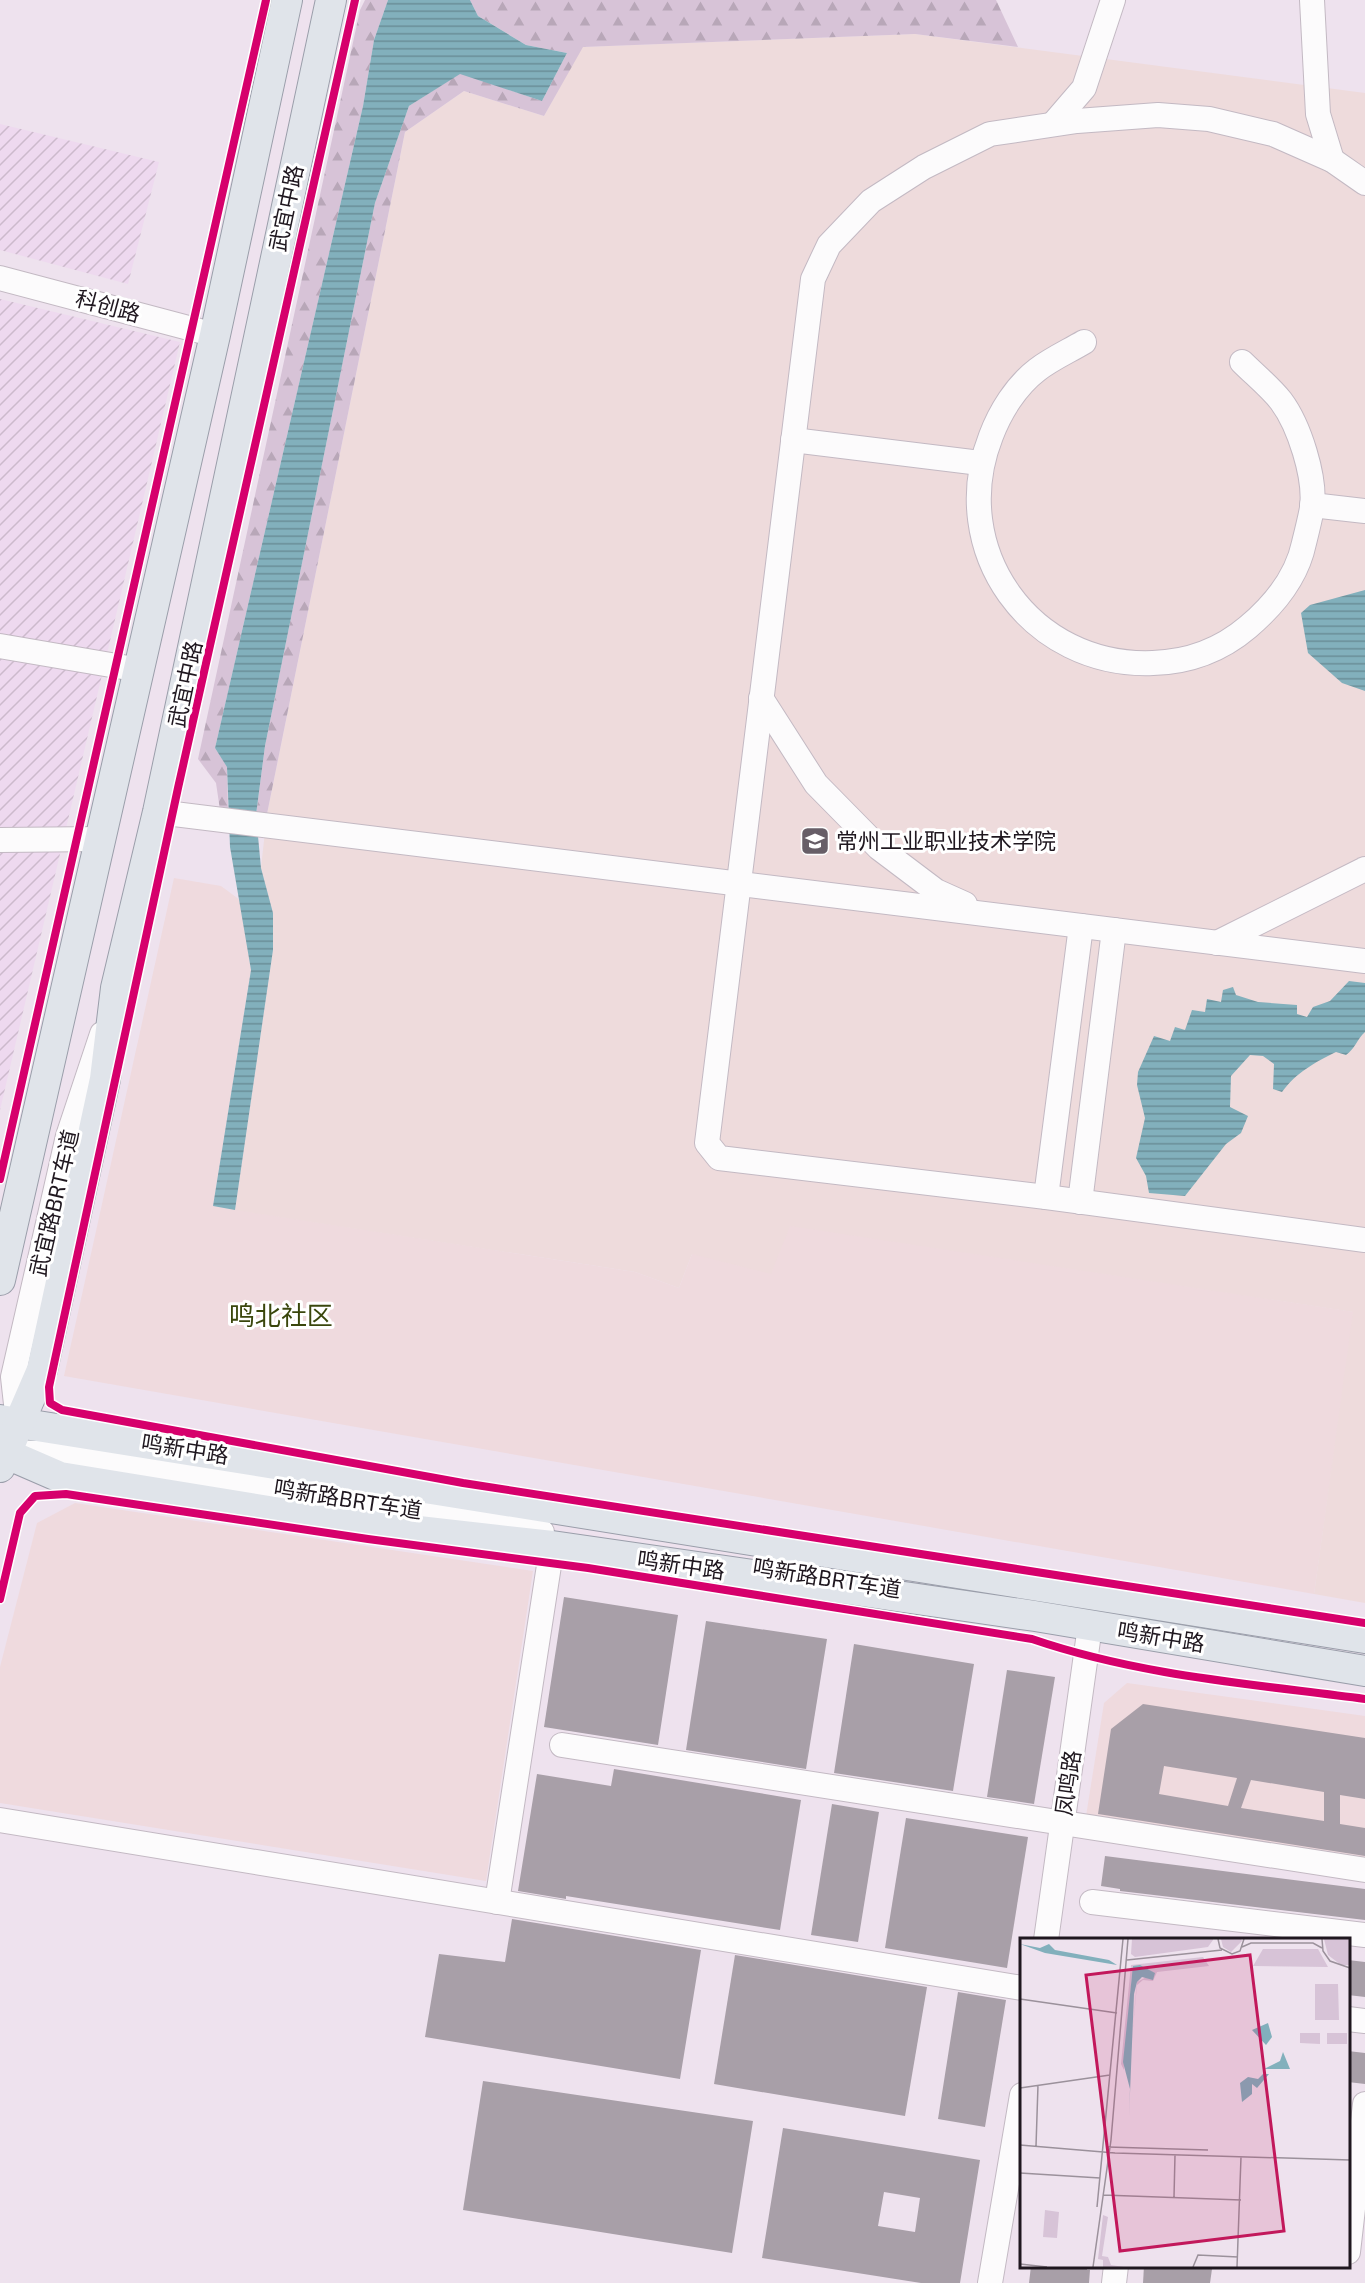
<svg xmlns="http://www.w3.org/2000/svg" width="1365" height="2283" font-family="'Exo 2','Noto Sans SC',sans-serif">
<defs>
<pattern id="industrial-furrows" width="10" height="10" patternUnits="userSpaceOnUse" patternTransform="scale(1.5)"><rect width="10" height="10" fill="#eed9ef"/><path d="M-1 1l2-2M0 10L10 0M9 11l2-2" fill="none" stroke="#ccbacc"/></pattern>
<pattern id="forest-firs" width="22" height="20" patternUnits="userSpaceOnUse" patternTransform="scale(1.5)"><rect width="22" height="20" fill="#d7c3d7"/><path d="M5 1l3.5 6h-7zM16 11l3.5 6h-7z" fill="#b8a7b8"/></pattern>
<pattern id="water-rules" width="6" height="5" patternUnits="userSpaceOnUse" patternTransform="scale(1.5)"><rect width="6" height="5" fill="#82b0bc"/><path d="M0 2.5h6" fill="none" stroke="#6a8e98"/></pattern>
</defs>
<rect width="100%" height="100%" fill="#eee2ee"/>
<!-- commercial -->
<g fill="#efdade">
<path d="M174 878 221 886 240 900 251 970 213 1206 635 1272 679 1288 692 1254 790 1225 1354 1312 1314 1594 64 1376Z"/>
<path d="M75 1503 533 1571 486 1881 0 1803V1667L37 1523Z"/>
<path d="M1127 1683 1365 1716V1878L1083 1835 1104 1703Z"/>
</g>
<!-- industrial -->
<g fill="url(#industrial-furrows)">
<path d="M0 124 159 162 128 284 0 250Z"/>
<path d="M0 299 180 342 0 1110Z"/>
</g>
<!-- education -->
<path fill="#eedbdc" d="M915 34 1365 93V1603L1314 1594 1353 1312 790 1226 771 1274 692 1254 679 1288 635 1272 235 1210 273 950V913L261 868 267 814 405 132 464 91 544 116 582 47Z"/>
<!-- forest -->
<g fill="url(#forest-firs)">
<path d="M365 0H388L374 40 363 106 215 748 227 766 228 811 220 810 216 783 198 759 360 10Z"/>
<path d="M470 0H996L1018 47 915 34 583 47 544 116 464 91 405 132 267 814 256 815 265 746 375 203 409 106 460 73 542 101 567 53 526 45 478 16Z"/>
</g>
<!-- water -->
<g fill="url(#water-rules)">
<path d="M388 0H470L478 16 526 45 567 53 542 101 460 74 409 106 375 203 265 746 256 815 261 868 273 913V950L235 1210 213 1206 251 970 230 847 227 767 215 748 363 106 374 40Z"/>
<path d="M1365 590V691L1342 683 1308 653 1301 613 1310 605Z"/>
<path d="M1349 981 1365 983V1032C1357 1039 1355 1049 1346 1055L1336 1052C1314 1063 1297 1072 1282 1092L1273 1089 1274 1064 1263 1056 1250 1055 1231 1076 1230 1107 1248 1116 1241 1133 1226 1144 1185 1196 1149 1193 1146 1176 1136 1158 1145 1118 1137 1085 1138 1072 1154 1036 1170 1041 1175 1027 1185 1030 1192 1010 1205 1012 1207 999 1221 1002 1223 990 1233 987 1236 995 1258 1002 1297 1005V1014L1307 1017 1313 1007 1330 1001Z"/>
</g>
<!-- building -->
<g fill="#a89fa8" fill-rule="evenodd">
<path d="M564 1597 678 1615 658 1745 544 1727Z"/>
<path d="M706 1621 827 1639 806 1769 686 1750Z"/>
<path d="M854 1644 974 1664 953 1791 834 1773Z"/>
<path d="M1007 1670 1055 1677 1034 1804 987 1797Z"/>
<path d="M1143 1704 1365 1738V1799L1340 1795V1824L1365 1828V1856L1098 1814 1111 1729ZM1164 1766 1237 1778 1228 1806 1159 1794ZM1251 1780 1324 1792V1821L1241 1808Z"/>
<path d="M614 1769 801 1800 780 1930 566 1896V1899L518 1891 537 1774 611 1786Z"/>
<path d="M832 1804 879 1812 858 1942 811 1935Z"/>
<path d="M906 1818 1028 1837 1007 1968 885 1948Z"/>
<path d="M1105 1856 1365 1889V1920L1120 1891V1889L1101 1886Z"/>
<path d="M512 1919 701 1950 680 2079 425 2037 439 1954 505 1962Z"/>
<path d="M735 1955 927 1987 905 2116 714 2084Z"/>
<path d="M1348 1960 1365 1962V1997L1348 1995Z"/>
<path d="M958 1992 1006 2000 985 2127 938 2119Z"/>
<path d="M1348 2051 1365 2053V2084L1348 2082Z"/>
<path d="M483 2081 753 2121 732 2253 463 2210Z"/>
<path d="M783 2128 980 2160 960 2283H921L762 2258ZM884 2192 920 2198 915 2232 878 2226Z"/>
<path d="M1031 2266H1087V2270H1090L1089 2283H1029Z"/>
<path d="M1144 2266 1212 2269 1210 2283H1143Z"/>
</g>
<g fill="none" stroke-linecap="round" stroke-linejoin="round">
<!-- minor casing -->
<g stroke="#c3b9c3" stroke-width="26">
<g id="minor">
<path d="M1312 0 1318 114 1332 160"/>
<path d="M1053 124 1084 88 1113 0"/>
<path d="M1365 183 1332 160 1273 134 1209 119 1158 115 1077 121 990 134 924 167 871 201 829 245 813 279 707 1143 719 1158 1046 1197 1365 1240"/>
<path d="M0 278 215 335"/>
<path d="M1084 342C1069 351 1051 359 1037 370 1016 386 1000 412 991 436 946 550 1031 668 1153 663 1188 662 1221 650 1248 627 1274 605 1297 577 1304 543 1307 531 1310 519 1312 508 1316 477 1299 425 1281 401 1270 387 1255 375 1242 362"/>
<path d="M793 440 980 463"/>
<path d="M1312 505 1365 511"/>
<path d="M0 646 140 670"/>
<path d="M761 698 816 784 879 848 936 891 965 904"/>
<path d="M158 812 1365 961"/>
<path d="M0 840 102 839"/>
<path d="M1217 943 1365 869"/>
<path d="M1046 1197 1081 926"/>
<path d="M1080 1202 1114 930"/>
<path d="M22 1426 18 1422 13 1377 68 1136 102 1034"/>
<path d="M11 1452 76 1454 542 1532"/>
<path d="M562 1745 1365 1870"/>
<path d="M0 1820 1022 1988"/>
<path d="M497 1902 552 1546"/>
<path d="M1092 1902 1365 1935"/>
<path d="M1046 1940 1090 1626"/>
<path d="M1348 2019 1365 2021"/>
<path d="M1348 2252 1365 2104"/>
<path d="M990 2283 1022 2095"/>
<path d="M1114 2283 1116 2266"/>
</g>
</g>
<!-- major casing -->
<g stroke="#9a9eaa" stroke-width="32">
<g id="major">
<path d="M0 1280 215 335 287 0"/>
<path d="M0 1420 1365 1638"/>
<path d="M0 1451 60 1477 330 1521 552 1546 1035 1616 1365 1671"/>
<path d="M0 1467 42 1370 105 1079 116 988 158 812 331 0"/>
</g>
</g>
<!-- minor -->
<use href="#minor" stroke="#fcfbfc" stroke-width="24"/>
<!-- major -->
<use href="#major" stroke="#e0e4ea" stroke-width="30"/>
<!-- cycleway casing -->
<g stroke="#fff" stroke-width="11">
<g id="cycleway">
<path d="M355 0 178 788 49 1387 50 1403 62 1410 463 1483 1365 1623"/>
<path d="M0 1179C91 786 175 392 266 0"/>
<path d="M0 1599 20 1513 35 1496 66 1494 368 1539 588 1568 1032 1639C1140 1676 1253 1684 1365 1699"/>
</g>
</g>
<!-- cycleway -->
<use href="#cycleway" stroke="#d6006c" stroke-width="8"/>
</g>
<!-- icons -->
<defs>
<g id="university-square" transform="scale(1.5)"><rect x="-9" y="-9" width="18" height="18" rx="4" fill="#675e67" stroke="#fff"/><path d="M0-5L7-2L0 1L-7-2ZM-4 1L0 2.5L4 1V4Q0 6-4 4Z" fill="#fff"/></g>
</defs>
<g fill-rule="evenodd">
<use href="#university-square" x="815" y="841"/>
</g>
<g text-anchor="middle" stroke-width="6" stroke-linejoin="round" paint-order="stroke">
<!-- street labels -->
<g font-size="22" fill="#1f171f" stroke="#fff">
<text transform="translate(286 208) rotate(-78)" y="8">武宜中路</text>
<text transform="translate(108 306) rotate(15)" y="8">科创路</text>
<text transform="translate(185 684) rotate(-78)" y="8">武宜中路</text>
<text transform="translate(54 1203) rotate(-77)" y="8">武宜路BRT车道</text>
<text transform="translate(185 1449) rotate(9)" y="8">鸣新中路</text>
<text transform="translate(348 1499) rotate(9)" y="8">鸣新路BRT车道</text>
<text transform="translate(681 1565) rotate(8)" y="8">鸣新中路</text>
<text transform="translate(827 1578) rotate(9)" y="8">鸣新路BRT车道</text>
<text transform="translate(1161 1637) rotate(9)" y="8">鸣新中路</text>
<text transform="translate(1068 1783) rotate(-82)" y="8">凤鸣路</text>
</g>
<!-- poi labels -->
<g font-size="22" fill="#1f171f" stroke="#fff" text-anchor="start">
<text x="836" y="849">常州工业职业技术学院</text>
</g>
<!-- quarter labels -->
<g font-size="26" fill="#3a460c" stroke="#fff">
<text x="281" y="1325">鸣北社区</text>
</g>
</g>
<!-- overview -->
<g transform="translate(1020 1938)">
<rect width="330" height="330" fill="#eee2ee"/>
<path d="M183 19 189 28 137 34 133 43 123 42 117 47 109 132 117 44 134 35 122 28 112 37 104 132 101 126 111 27ZM83 277 88 279 82 318 88 319 91 327 104 329H83V322L78 321Z" fill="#d7c3d7"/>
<path d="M112 1H193V2L188 9 115 19 111 16ZM201 1H221L222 3 211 14 203 9ZM304 1H330V27H321L308 17ZM243 11H298L308 29 233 28ZM295 46H318L319 82H295ZM280 95H300V106L280 105ZM307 95H327V106H307ZM25 272 39 274 37 300 23 299Z" fill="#d7c3d7"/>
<path d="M0 6 20 10 29 6 35 12 89 22 97 27 25 15ZM120 27 135 35 133 42 122 39 117 44 114 56 109 180 110 151 103 124 112 37 113 28ZM248 85 252 99 246 107 232 92ZM263 114 270 131H244L260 123ZM243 136H249L237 150 232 146V156L222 164 220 145 228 139 238 141Z" fill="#82b0bc"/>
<path fill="none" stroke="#9b919b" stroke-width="1.5" d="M198 1 200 10 212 16 220 13 224 1M302 1 303 13 310 23 330 30M222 9 231 5H293L302 10M107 22 202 12M0 61 97 75M0 150 90 137M0 207 95 215 330 222M16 208 18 147M88 209 188 212M0 235 80 240M83 257 221 262M154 259 155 217M77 269 103 1M0 326 27 329M73 329 91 202 108 1M173 329 178 317 218 319M217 329 221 219"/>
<path fill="#c2185b" fill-opacity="0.15" stroke="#c2185b" stroke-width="3" d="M230 17 264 293 100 313 66 37Z"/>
<rect width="330" height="330" fill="none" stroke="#1f171f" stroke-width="3"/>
</g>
</svg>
